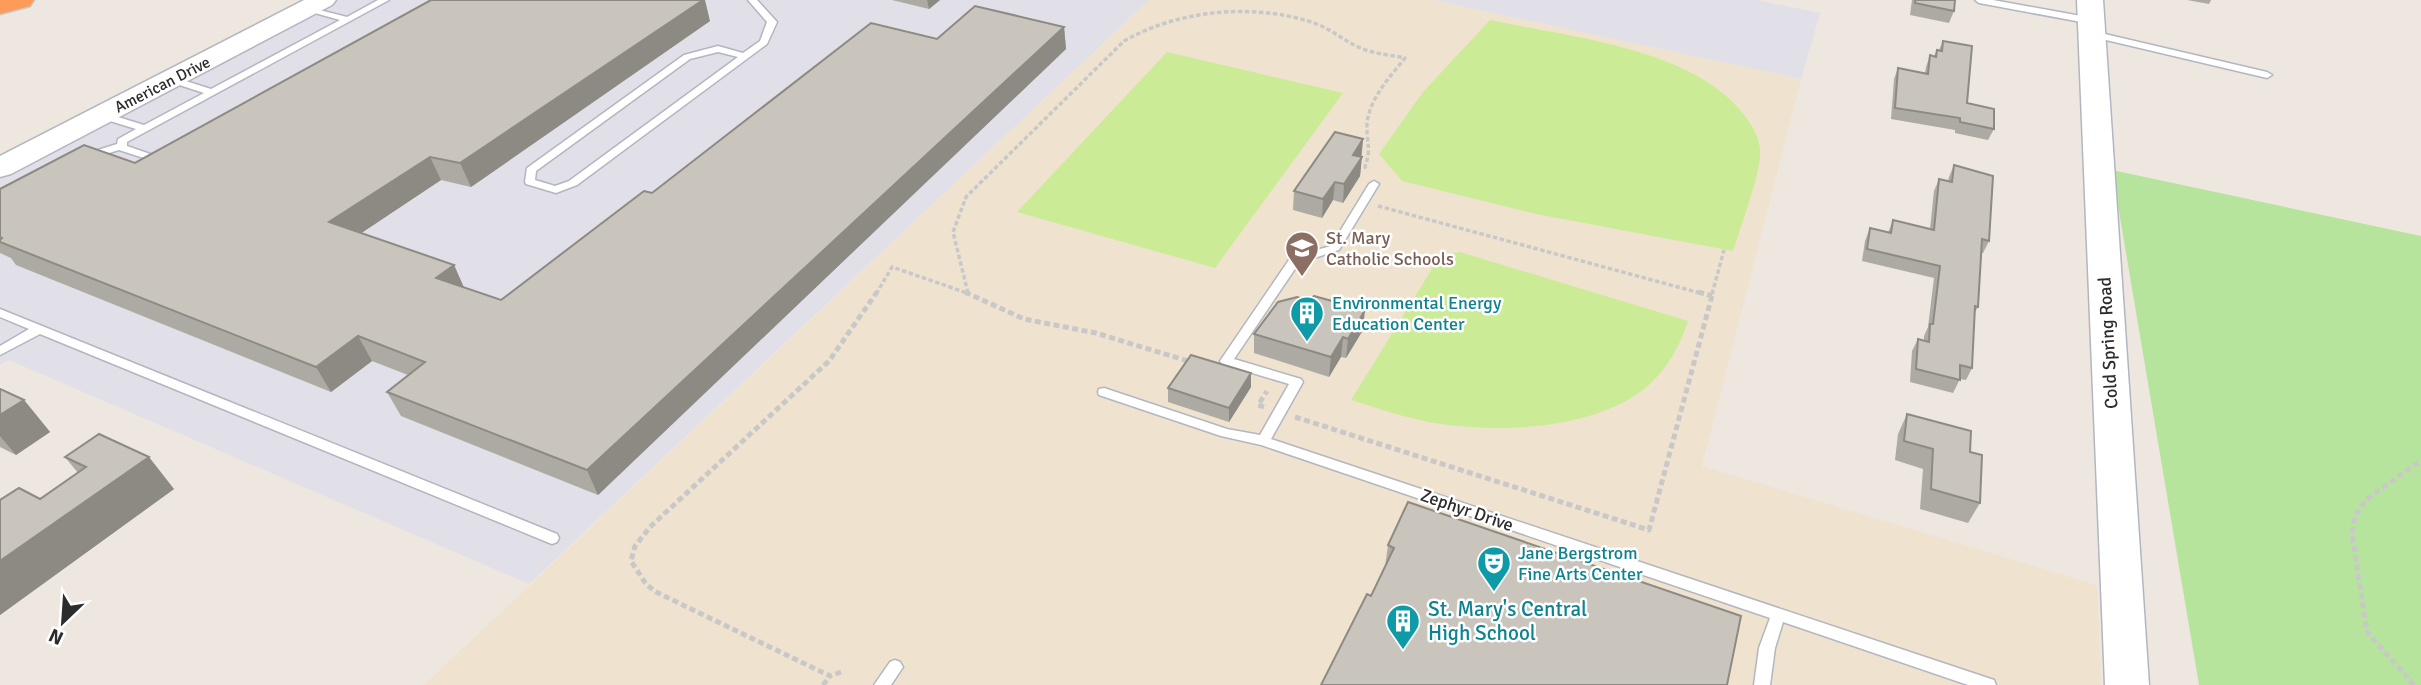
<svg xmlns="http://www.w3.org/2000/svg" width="2421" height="685" font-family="Signika,sans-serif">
<rect width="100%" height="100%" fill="#eee7df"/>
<!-- industrial -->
<g fill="#e1dfe7">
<path d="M334 0H1149L529 584 9 360 0 365V175Z"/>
<path d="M1432 0H1756L1820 13 1801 79Z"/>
</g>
<!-- education -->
<path fill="#efe3cf" d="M1149 0H1432L1801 79 1702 466 2097 585 2101 685H424Z"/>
<!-- green -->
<path fill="#b7e49c" d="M2112 170 2421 236V685H2199Z"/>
<!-- pitch -->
<g fill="#cbeb97">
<path d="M1490 20C1568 37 1699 48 1747 119 1754 128 1761 142 1760 154 1760 176 1740 228 1733 251L1536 214 1402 181 1379 154 1423 92Z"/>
<path d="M1167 52 1343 93 1215 268 1017 212Z"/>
<path d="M1460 252 1688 321C1680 345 1669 366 1650 384 1599 431 1493 434 1429 422 1403 417 1377 408 1351 400L1440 256Z"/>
</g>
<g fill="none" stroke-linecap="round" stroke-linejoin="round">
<!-- lane casing -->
<g stroke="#b2b6c0" stroke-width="3">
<g id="lane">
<path d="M378 0H389L127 142V146L153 155 167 153V157L153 161 119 150 89 159 84 156 85 154 117 144 118 139 136 129 97 117V113H105L144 125 204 93 167 81V77H173L211 89 340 20 304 10V6L347 17Z"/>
<path d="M748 0H757L777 22 767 44 577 185 556 193 526 184 525 182 527 168 684 55 718 46 743 53 760 41 767 22ZM718 52 738 57 569 181 555 186 535 180 536 171 690 59Z"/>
<path d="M1975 0H1993L2092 18 2096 21 2092 24 1979 3Z"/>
<path d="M2092 31 2267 72 2272 75 2267 78 2089 36 2087 34Z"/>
<path d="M1374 181 1379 184 1339 250 1299 263 1234 359 1301 379 1303 382 1271 439 1994 680 1996 685H1968L1783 622 1775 648 1770 685H1754L1759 648 1770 618 1261 445 1221 436 1099 395 1098 392 1099 389 1104 388 1227 429 1260 435 1289 384 1222 364 1220 361 1291 257 1331 246 1369 184Z"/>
<path d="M0 309 557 534 559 538 557 542 552 544 547 542 40 334 0 355V346L29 329 0 317Z"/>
<path d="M895 660 900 662 903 667 891 685H874L890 662Z"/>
</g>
</g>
<!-- secondary casing -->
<g stroke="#b2b6c0" stroke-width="3">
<g id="secondary">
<path d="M304 0H336L332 5 11 174 0 177V156Z"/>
<path d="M2077 0H2103L2149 685H2105Z"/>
</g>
</g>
<!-- highway casing -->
<g stroke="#c8c8c8" stroke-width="3">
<path id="highway" d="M0 0H34L30 6 0 14Z"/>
</g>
<!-- path-far1 -->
<g stroke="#c8c8c8" stroke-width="3.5" stroke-dasharray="4.5 2.5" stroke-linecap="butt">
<path d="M1378 206 1704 294"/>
<path d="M968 293 953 232 966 197 1124 41C1179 10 1251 3 1311 22 1331 28 1346 43 1363 49 1376 54 1391 55 1405 58 1390 77 1369 99 1367 124 1366 143 1372 146 1365 167L1367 171"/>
<path d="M876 294 892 267 970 294"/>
<path d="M1712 294 1724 250"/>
</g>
<!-- path -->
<g stroke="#c8c8c8" stroke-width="5" stroke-dasharray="6 3.5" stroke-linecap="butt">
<path d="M965 292 1024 319 1096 333 1191 362"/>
<path d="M1698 292 1712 296"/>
<path d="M1264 407 1258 405 1267 391"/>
<path d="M1295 417 1649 530 1713 292"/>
<path d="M841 672 830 676 656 592 646 584 631 561 635 546 650 527 829 361 877 292"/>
<path d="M823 685 830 676"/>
<path d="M2414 685 2367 632 2352 534 2355 516 2366 500 2421 460"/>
</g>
<!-- lane -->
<use href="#lane" fill="#fff" fill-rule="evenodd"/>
<!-- secondary -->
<use href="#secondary" fill="#fff" fill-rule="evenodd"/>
<!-- highway -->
<use href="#highway" fill="#ff9b59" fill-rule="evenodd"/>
</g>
<!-- wall -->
<g fill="#ada9a3">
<path d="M892 0H940L929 9Z"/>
<path d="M1912 0H1955L1954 11 1949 23 1910 15Z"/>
<path d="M2187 0H2211L2209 4Z"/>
<path d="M710 21 471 187 441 180 361 233 454 265 464 288 501 300 652 193 937 39 1064 27 1066 49 598 495 401 416 387 392 408 375 372 361 331 392 16 265 11 258 0 253V189L135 163Z"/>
<path d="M1943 41 1967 103 1994 129 1988 140 1955 133V130L1891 119 1894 79 1898 68 1925 73 1926 67 1930 55 1934 56 1937 50H1939Z"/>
<path d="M1363 139 1360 176 1343 203 1333 200 1322 218 1293 210 1294 191Z"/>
<path d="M1954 165 1989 241 1983 253H1981L1978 307 1975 312 1972 368 1966 380 1960 379 1953 393 1910 382 1912 351 1918 339 1924 340V336L1928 327 1934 278 1862 261 1865 241 1870 228 1888 233 1893 220 1930 229 1934 191 1939 179 1948 181 1949 177Z"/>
<path d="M1363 330 1346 358 1341 357 1329 377 1254 353V334Z"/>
<path d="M1251 387 1229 422 1168 402V388Z"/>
<path d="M0 389 24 400 50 432 16 455 0 447Z"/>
<path d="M1907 414 1970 452 1980 503 1968 523 1920 509 1923 469 1895 460 1898 434Z"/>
<path d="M65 457 174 489 0 615V500L40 499 78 473Z"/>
<path d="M1388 545 1727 685 1371 596 1385 567Z"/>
</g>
<!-- shaded-wall -->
<g fill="#8d8a84">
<path d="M703 0H705L710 21 471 187 460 163Z"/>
<path d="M927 0H940L929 9Z"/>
<path d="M1064 27 1066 49 598 495 587 470Z"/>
<path d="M1363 139 1361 158 1353 155Z"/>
<path d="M430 157 441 180 342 246 329 222Z"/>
<path d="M1362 157 1360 176 1343 203 1344 184Z"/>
<path d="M1335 182 1333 200 1322 218 1323 199Z"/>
<path d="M454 265 465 290 436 278Z"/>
<path d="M1365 310 1363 330 1346 358 1348 339Z"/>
<path d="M358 336 372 361 331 392 316 367Z"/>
<path d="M1343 337 1341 357 1329 377 1331 357Z"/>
<path d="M1251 373V387L1229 422V408Z"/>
<path d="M24 400 50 432 16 455 0 436V415Z"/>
<path d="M149 457 174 489 0 615V561Z"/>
</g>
<!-- building -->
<g fill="#c9c5bd" stroke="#8d8a84" stroke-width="2">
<path d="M431 0H703L460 163 430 157 329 222 454 265 436 278 501 300 644 191 652 193 871 23 937 39 975 6 1064 27 587 470 387 392 425 362 358 336 316 367 0 242V240L2 238 0 237V189L84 145 135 163Z"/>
<path d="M1915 0H1955L1954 11 1915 3Z"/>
<path d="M1943 41 1972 46 1967 103 1994 109V129L1960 122V118L1895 108 1898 68 1928 74 1930 55 1936 57 1937 50 1942 51Z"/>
<path d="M1335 132 1363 139 1353 155 1362 157 1344 184 1335 182 1323 199 1294 191Z"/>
<path d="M1954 165 1993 176 1989 241 1982 239 1978 307 1975 306 1972 368 1960 365V380L1916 369 1918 339 1929 342 1930 324H1933L1940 266 1867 249 1870 228 1891 233 1893 220 1934 230 1939 179 1952 182Z"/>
<path d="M1314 296 1365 310 1348 339 1343 337 1331 357 1254 334 1278 302 1297 297 1310 301Z"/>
<path d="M1191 355 1251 373 1229 408 1168 388Z"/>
<path d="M0 389 24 400 0 415Z"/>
<path d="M1907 414 1971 431 1970 452 1982 455 1980 503 1931 489 1933 449 1904 441Z"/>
<path d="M99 434 149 457 0 561V500L19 488 40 499 86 467 65 457Z"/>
<path d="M1408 502 1741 616 1727 685H1321L1367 594 1371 596 1394 548 1388 545Z"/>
</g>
<!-- icons -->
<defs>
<g id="school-pin" transform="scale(1.75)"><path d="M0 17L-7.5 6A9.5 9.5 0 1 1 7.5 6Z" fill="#8d6e63" stroke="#fff"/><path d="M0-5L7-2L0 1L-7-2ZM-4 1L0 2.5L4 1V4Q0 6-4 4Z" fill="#fff"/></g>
<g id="building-pin" transform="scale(1.75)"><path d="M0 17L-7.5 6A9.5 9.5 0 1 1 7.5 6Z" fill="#0f9aa8" stroke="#fff"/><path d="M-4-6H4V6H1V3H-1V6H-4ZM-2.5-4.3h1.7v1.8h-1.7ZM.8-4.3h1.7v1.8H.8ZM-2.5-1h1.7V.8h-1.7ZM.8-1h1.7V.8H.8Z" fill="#fff"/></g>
<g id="theatre-pin" transform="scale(1.75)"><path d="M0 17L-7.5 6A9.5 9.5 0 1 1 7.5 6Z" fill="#0f9aa8" stroke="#fff"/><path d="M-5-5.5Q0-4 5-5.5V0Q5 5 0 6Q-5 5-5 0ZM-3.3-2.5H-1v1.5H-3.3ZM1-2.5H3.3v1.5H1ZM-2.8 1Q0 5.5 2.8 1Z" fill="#fff"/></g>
</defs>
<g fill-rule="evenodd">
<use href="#school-pin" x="1302" y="248"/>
<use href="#building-pin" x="1307" y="313"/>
<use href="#theatre-pin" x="1494" y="563"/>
<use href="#building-pin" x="1403" y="621"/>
</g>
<g text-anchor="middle" stroke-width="5" stroke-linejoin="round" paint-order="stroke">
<!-- far-street labels -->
<g font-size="16" fill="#2c2c2c" stroke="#fff">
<text transform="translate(162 84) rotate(-27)" y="6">American Drive</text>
</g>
<!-- education labels -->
<g font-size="18" fill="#785e54" stroke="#fff" text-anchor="start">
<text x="1326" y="244">St. Mary<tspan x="1326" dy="21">Catholic Schools</tspan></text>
</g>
<!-- culture labels -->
<g font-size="18" fill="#0d838f" stroke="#fff" text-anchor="start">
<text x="1332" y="309">Environmental Energy<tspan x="1332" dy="21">Education Center</tspan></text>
<text x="1518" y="559">Jane Bergstrom<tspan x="1518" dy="21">Fine Arts Center</tspan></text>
</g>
<!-- street labels -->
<g font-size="18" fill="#2c2c2c" stroke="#fff">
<text transform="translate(2108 343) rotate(-93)" y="6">Cold Spring Road</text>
<text transform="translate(1467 510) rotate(19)" y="6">Zephyr Drive</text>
</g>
<!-- near-culture labels -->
<g font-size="21" fill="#0d838f" stroke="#fff" text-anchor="start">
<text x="1428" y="616">St. Mary's Central<tspan x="1428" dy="24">High School</tspan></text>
</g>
</g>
<!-- north arrow -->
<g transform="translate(63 622) rotate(205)" stroke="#ffffff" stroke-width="5" paint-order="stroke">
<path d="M0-5L12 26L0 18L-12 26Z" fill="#2c2c2c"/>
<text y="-10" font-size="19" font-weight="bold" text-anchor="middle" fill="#2c2c2c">N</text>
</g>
</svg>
